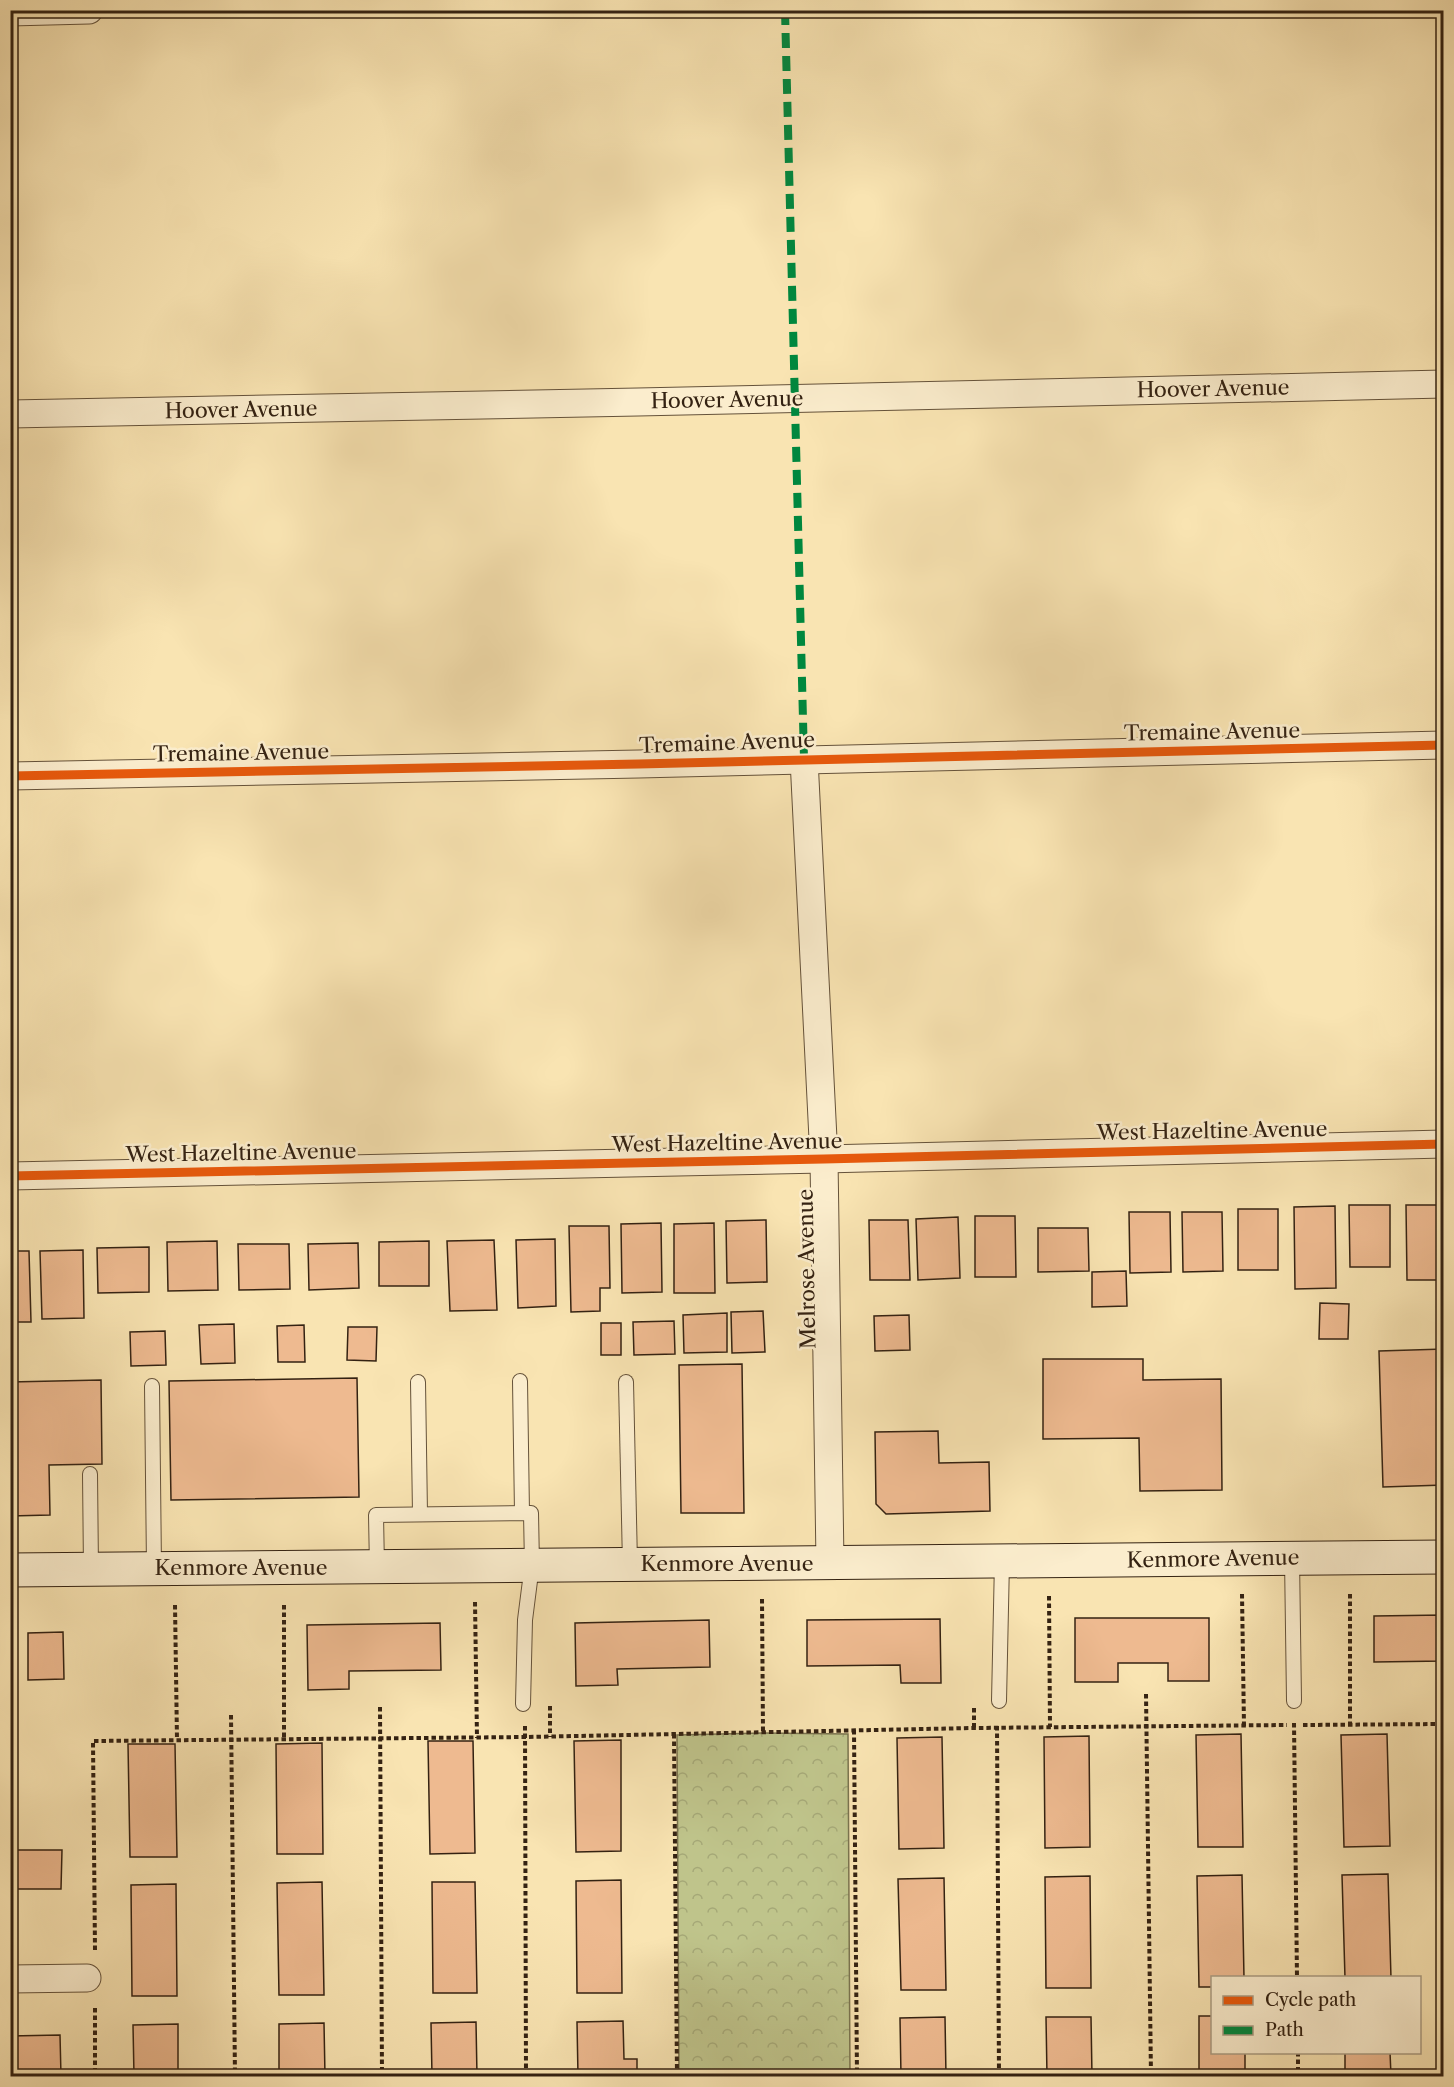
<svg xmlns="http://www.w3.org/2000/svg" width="1454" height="2087" font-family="'Libre Caslon Text',serif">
<defs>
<pattern id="park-crowns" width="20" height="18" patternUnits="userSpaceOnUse" patternTransform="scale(1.5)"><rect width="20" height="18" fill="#bfc48b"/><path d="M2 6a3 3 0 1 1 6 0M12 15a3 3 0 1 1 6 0" fill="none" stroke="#a5a877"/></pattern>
</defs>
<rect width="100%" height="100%" fill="#f9e4b2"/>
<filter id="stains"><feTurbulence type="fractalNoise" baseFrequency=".00333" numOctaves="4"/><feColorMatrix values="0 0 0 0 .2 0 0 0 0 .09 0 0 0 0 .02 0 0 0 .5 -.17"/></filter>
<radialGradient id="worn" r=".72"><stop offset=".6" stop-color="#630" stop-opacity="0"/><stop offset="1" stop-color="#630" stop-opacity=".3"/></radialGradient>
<!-- park -->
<path fill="url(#park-crowns)" stroke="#7a734e" stroke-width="1.5" d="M763 1733 848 1734 850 2076H679L677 1735Z"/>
<!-- building -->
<g fill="#eeba90" stroke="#342212" stroke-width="1.5">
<path d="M1349 1205H1390V1267H1350Z"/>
<path d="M1406 1205H1444V1280H1407Z"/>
<path d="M1335 1206 1336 1288 1295 1289 1294 1207Z"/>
<rect x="1238" y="1209" width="40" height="61"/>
<path d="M1129 1212H1170L1171 1272 1130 1273Z"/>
<path d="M1182 1212H1222L1223 1271 1183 1272Z"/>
<path d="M975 1216H1015L1016 1277H975Z"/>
<path d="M958 1217 960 1278 918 1280 916 1219Z"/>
<path d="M766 1220 767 1282 727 1283 726 1221Z"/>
<path d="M869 1220H908L910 1280H870Z"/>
<path d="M661 1223 662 1292 622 1293 621 1224Z"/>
<path d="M714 1223 715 1293H674V1224Z"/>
<path d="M569 1226H609L610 1288H600V1311L571 1312Z"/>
<path d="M1038 1228H1088L1089 1271 1038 1272Z"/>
<path d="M555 1239 556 1306 518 1308 516 1240Z"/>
<path d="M494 1240 497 1310 450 1311 447 1241Z"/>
<path d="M217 1241 218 1290 168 1291 167 1242Z"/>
<path d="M429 1241V1286H379V1242Z"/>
<path d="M358 1243 359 1288 309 1290 308 1244Z"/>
<path d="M238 1244H289L290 1289 239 1290Z"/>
<path d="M149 1247V1292L98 1293 97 1248Z"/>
<path d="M83 1250 84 1318 42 1319 40 1251Z"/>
<path d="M10 1251H29L31 1322H10Z"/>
<path d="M1126 1271 1127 1306 1092 1307V1272Z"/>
<path d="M1320 1303 1349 1304 1348 1339H1319Z"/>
<path d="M763 1311 765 1352 732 1353 731 1312Z"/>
<path d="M727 1313V1352L684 1353 683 1315Z"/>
<path d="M909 1315 910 1350 875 1351 874 1316Z"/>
<path d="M674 1321 675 1354 634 1355 633 1322Z"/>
<rect x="601" y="1323" width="20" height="32"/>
<path d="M234 1324 235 1363 201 1364 199 1325Z"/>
<path d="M304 1325 305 1362H278L277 1326Z"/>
<path d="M348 1327H377L376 1361 347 1360Z"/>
<path d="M165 1331 166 1365 131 1366 130 1332Z"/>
<path d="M1444 1349V1485L1383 1487 1379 1351Z"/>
<path d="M1043 1359H1143V1380L1221 1379 1222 1490 1140 1491 1139 1438 1043 1439Z"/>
<path d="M742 1364 744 1513H681L679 1365Z"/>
<path d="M357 1378 359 1497 171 1500 169 1381Z"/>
<path d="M101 1380 102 1464 49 1465 50 1515 10 1516V1382Z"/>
<path d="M938 1431 939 1463 989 1462 990 1511 886 1514 876 1504 875 1432Z"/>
<path d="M1444 1615V1661L1374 1662V1616Z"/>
<path d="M1075 1618H1209V1681H1168V1663H1118V1682H1075Z"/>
<path d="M940 1619 941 1683H901L900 1665 807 1666V1620Z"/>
<path d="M709 1620 710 1667 617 1669 618 1685 576 1686 575 1623Z"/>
<path d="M440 1623 441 1670 349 1671V1689L308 1690 307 1625Z"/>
<path d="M63 1632 64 1679 28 1680V1633Z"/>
<path d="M1241 1734 1243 1847H1198L1196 1735Z"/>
<path d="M1387 1734 1390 1846 1344 1847 1341 1735Z"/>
<path d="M1089 1736 1090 1847 1045 1848 1044 1737Z"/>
<path d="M942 1737 944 1848 899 1849 897 1738Z"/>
<path d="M621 1740V1851L576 1852 574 1741Z"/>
<path d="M428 1741H473L475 1853 430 1854Z"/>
<path d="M322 1743 323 1854H277L276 1744Z"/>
<path d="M128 1744H175L177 1857H130Z"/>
<path d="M16 1850H62L61 1889H15Z"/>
<path d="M1388 1874 1391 1978H1345L1342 1875Z"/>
<path d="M1242 1875 1244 1978H1212V1987H1199L1197 1876Z"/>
<path d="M1090 1876 1091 1988H1046L1045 1877Z"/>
<path d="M944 1878 946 1990H901L898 1879Z"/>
<path d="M621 1880 622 1993H577L576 1881Z"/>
<path d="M322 1882 324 1995H279L277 1883Z"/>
<path d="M432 1882H475L477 1993H433Z"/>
<path d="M176 1884 177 1996H132L131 1885Z"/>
<path d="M1199 2016H1212V2052H1245V2076H1199Z"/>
<path d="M945 2017 946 2076H901L900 2018Z"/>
<path d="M1046 2017H1091L1092 2076H1047Z"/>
<path d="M623 2021 624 2059H637V2076H578L577 2022Z"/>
<path d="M476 2022 477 2076H432L431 2023Z"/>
<path d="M324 2023 325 2076H279V2024Z"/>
<path d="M178 2024V2076H134L133 2025Z"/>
<path d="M60 2035 61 2076H10V2036Z"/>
<path d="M1345 2052H1390L1391 2076H1345Z"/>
</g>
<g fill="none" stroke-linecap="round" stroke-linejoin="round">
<!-- lane casing -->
<g stroke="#65523a" stroke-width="16">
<g id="lane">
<path d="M520 1381 522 1513"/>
<path d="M418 1382 420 1514"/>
<path d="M626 1382 630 1564"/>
<path d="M152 1386 154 1568"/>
<path d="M90 1474 91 1569"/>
<path d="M1292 1558 1294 1701"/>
<path d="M377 1567 376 1515 531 1513 532 1565 525 1620 523 1704"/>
<path d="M999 1701 1002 1561"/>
</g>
</g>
<!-- street casing -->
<g stroke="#65523a" stroke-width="29">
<g id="street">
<path d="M10 12 89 10"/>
<path d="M10 414 638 402 1444 384"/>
<path d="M804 759 824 1159 830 1563"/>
<path d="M10 776 639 764 1444 745"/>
<path d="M10 1176 824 1159 1444 1144"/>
<path d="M10 1979 87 1978"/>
</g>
</g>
<!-- secondary casing -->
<g stroke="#342212" stroke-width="35">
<path id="secondary" d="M10 1570 1444 1557"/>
</g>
<!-- path -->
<g stroke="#342212" stroke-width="4" stroke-dasharray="4.5 3" stroke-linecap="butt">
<path d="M1242 1594 1244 1726"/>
<path d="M1350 1594V1725"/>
<path d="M1049 1596 1050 1727"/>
<path d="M762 1599 763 1733"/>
<path d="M475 1602 477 1738"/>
<path d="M175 1605 177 1740"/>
<path d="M284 1605V1739"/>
<path d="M1146 1694 1151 2076"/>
<path d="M550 1706V1737"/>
<path d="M380 1707 382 2076"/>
<path d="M974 1708V1728"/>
<path d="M231 1715 235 2076"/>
<path d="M1294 1723 1297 1978"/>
<path d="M1442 1724 1444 1879"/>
<path d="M1303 1725 1444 1724"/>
<path d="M525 1726 526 2076"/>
<path d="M997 1726 999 2076"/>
<path d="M854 1730 857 2076"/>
<path d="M674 1734 677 2076"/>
<path d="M95 1950 93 1741 526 1737 974 1728 1287 1725"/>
<path d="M95 2008V2076"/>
<path d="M1298 2052V2076"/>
</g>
<!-- lane -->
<use href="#lane" stroke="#fbedcd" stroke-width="14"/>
<!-- street -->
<use href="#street" stroke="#fbedcd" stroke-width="27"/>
<!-- secondary -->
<use href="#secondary" stroke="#fbedcd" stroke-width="33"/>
<!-- quiet -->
<path stroke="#00873e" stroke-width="8" stroke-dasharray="15 8" stroke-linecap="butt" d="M785 10 804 759"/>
<!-- cycleway casing -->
<g stroke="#fbedcd" stroke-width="13">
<g id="cycleway">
<path d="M10 776 639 764 1444 745"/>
<path d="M10 1176 824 1159 1444 1144"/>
</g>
</g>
<!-- cycleway -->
<use href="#cycleway" stroke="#e8590c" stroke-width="9"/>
</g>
<g text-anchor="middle" stroke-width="5" stroke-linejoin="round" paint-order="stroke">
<!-- street labels -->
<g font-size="21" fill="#342212" stroke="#fbedcd">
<text transform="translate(1213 389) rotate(-1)" y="7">Hoover Avenue</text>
<text transform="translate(727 400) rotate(-1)" y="7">Hoover Avenue</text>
<text transform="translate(241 410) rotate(-1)" y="7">Hoover Avenue</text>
<text transform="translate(1212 732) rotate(-1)" y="7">Tremaine Avenue</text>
<text transform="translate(727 743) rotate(-2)" y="7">Tremaine Avenue</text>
<text transform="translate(241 753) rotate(-1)" y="7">Tremaine Avenue</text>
<text transform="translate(1212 1131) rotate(-1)" y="7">West Hazeltine Avenue</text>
<text transform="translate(727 1143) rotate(-1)" y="7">West Hazeltine Avenue</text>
<text transform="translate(241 1153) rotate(-1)" y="7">West Hazeltine Avenue</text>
<text transform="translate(807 1269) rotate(-91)" y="7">Melrose Avenue</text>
<text transform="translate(1213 1559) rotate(-1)" y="7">Kenmore Avenue</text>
<text x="727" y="1571">Kenmore Avenue</text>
<text x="241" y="1575">Kenmore Avenue</text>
</g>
</g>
<!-- margin -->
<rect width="1454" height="2087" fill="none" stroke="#f9e4b2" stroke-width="36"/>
<rect x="12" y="12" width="1430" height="2063" fill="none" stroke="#342212" stroke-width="3"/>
<rect x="18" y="18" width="1418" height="2051" fill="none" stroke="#342212" stroke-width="1.5"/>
<!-- legend -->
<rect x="1211" y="1976" width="210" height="78" fill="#fbedcd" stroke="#ab9c82" stroke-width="1.5"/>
<rect x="1223" y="1996" width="30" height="9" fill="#e8590c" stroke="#ab9c82" stroke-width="1.5"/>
<text x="1265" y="2006" font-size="18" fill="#342212">Cycle path</text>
<rect x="1223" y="2026" width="30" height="9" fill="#00873e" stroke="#ab9c82" stroke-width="1.5"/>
<text x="1265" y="2036" font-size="18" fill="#342212">Path</text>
<rect width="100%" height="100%" filter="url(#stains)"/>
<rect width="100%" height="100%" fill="url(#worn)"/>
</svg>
